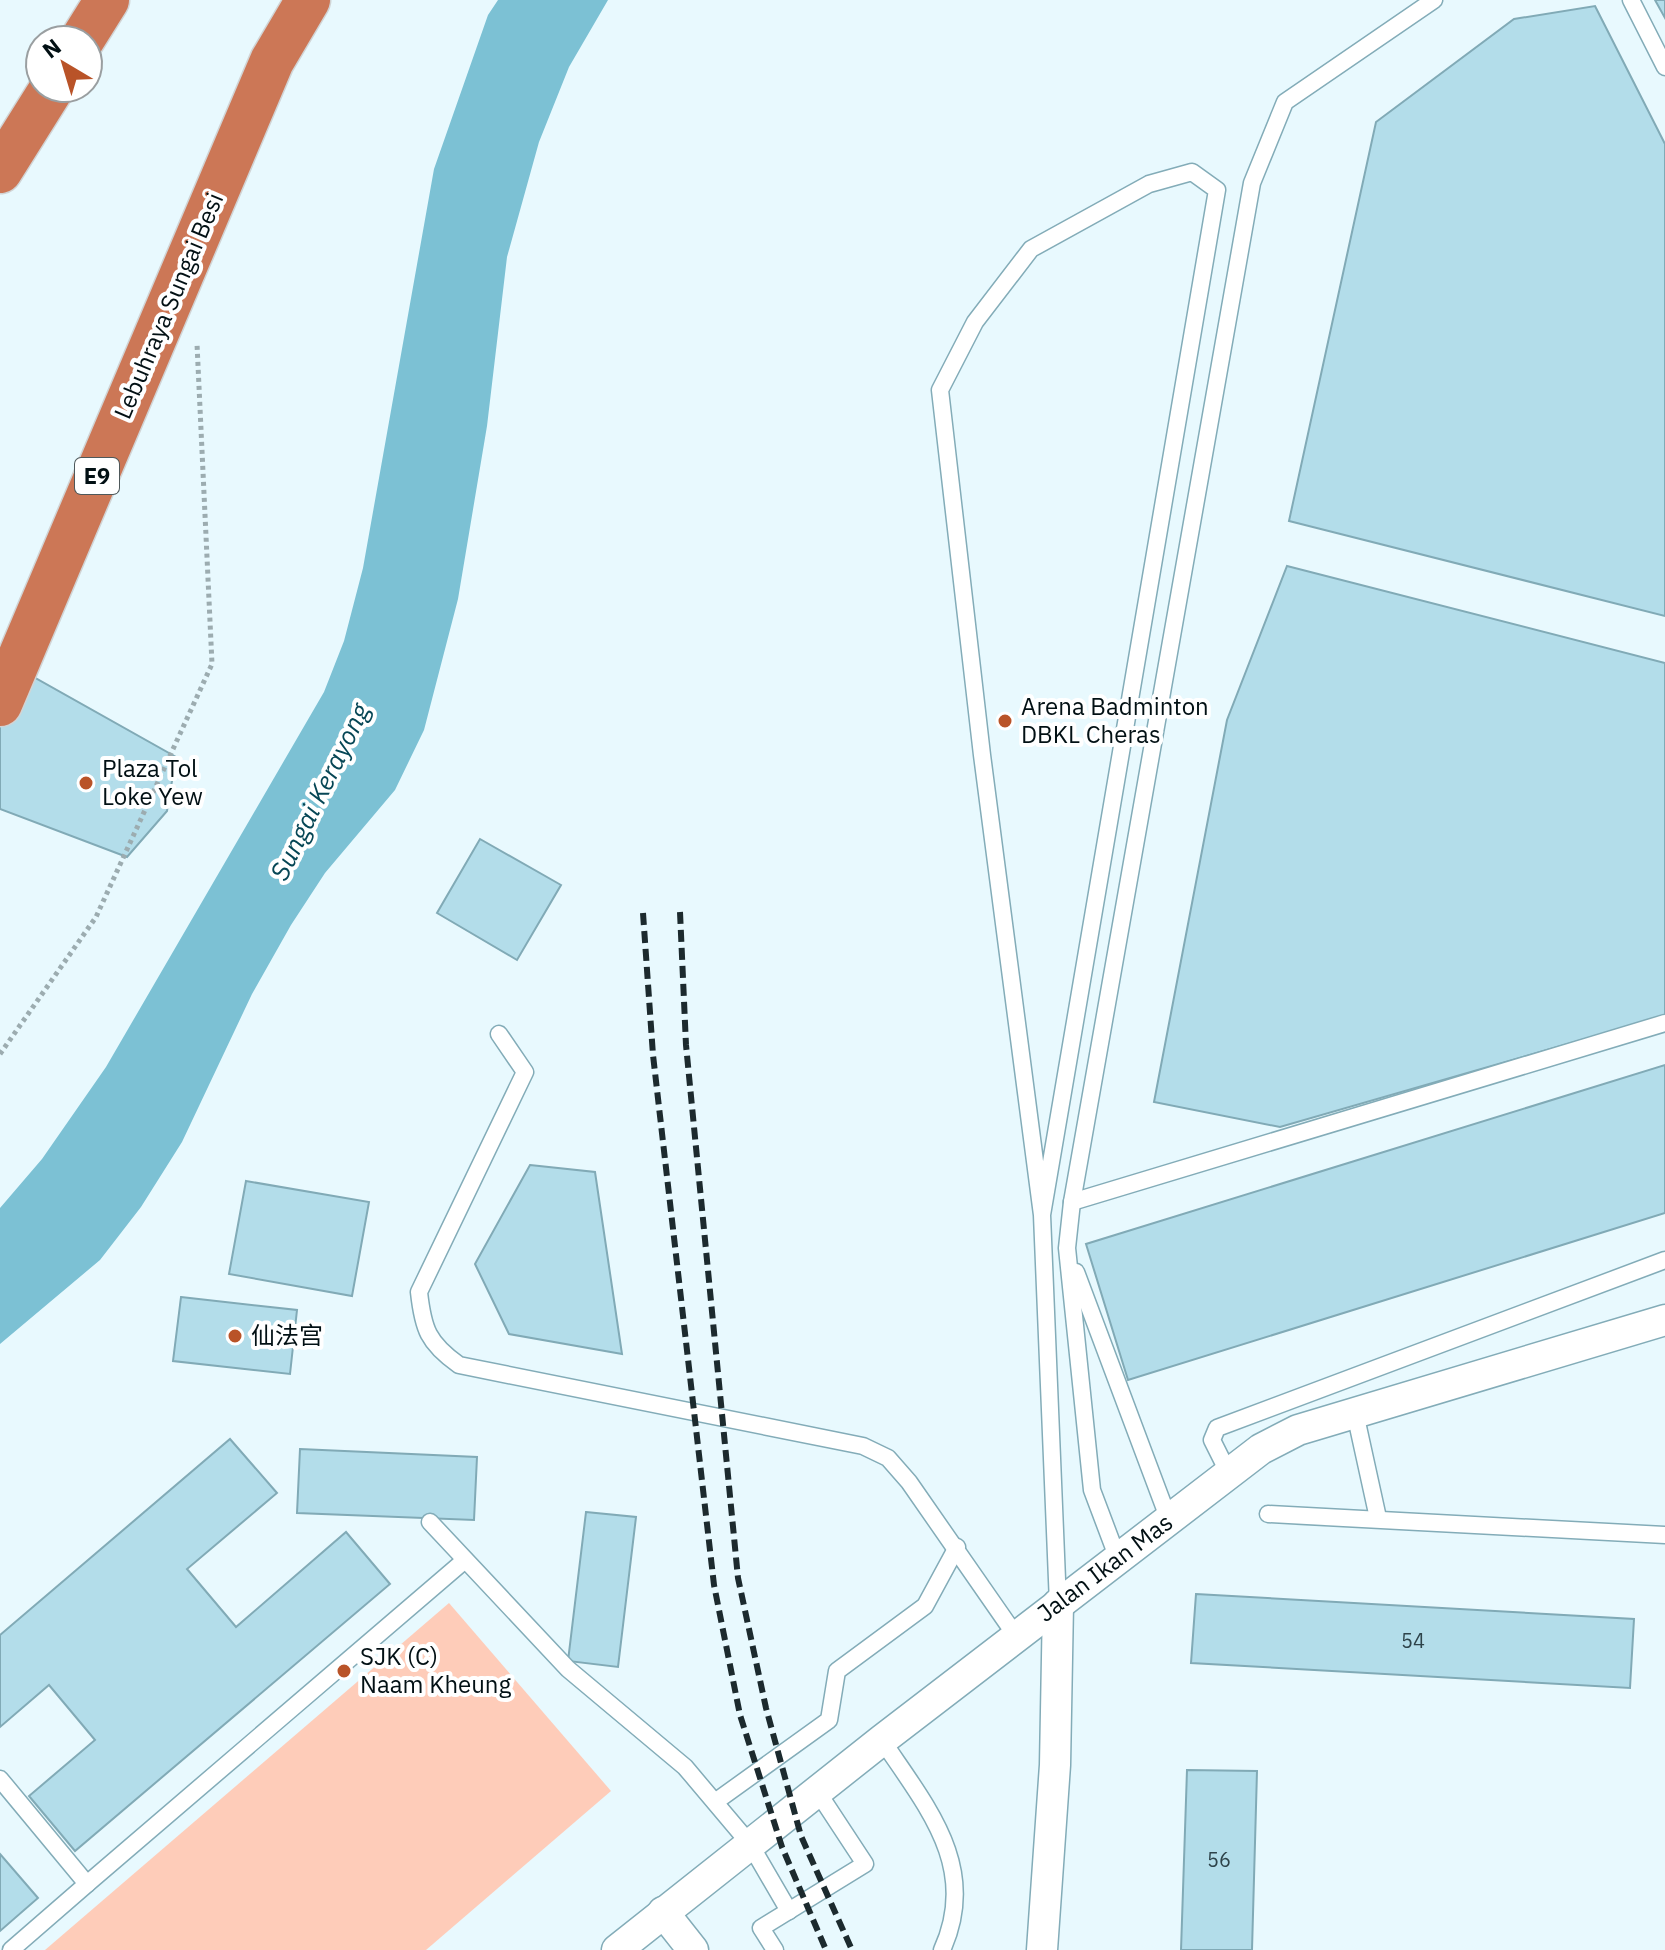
<svg xmlns="http://www.w3.org/2000/svg" width="1665" height="1950" font-family="'IBM Plex Sans','Noto Sans SC',sans-serif">
<rect width="100%" height="100%" fill="#e8f9fe"/>
<!-- green -->
<path fill="#feccb9" d="M449 1603 611 1791 426 1950H45Z"/>
<!-- water -->
<path fill="#7cc1d4" d="M498 0H608L569 67 539 142 507 257 487 426 458 599 424 730 395 790 325 873 291 925 252 994 182 1142 141 1207 100 1260 0 1344V1208L42 1159 106 1067 324 692 344 641 363 568 434 169 488 15Z"/>
<!-- building -->
<g fill="#b3ddea" stroke="#81aab6" stroke-width="2">
<path d="M1655 0H1665V18Z"/>
<path d="M1595 6 1665 144V616L1289 521 1376 122 1514 19Z"/>
<path d="M1287 566 1665 663V1016L1280 1127 1154 1102 1227 720Z"/>
<path d="M0 658 176 757 167 811 127 857 0 809Z"/>
<path d="M480 839 561 885 517 960 437 913Z"/>
<path d="M1665 1065V1213L1128 1380 1086 1244Z"/>
<path d="M530 1165 595 1172 622 1354 509 1334 475 1264Z"/>
<path d="M246 1181 369 1202 352 1296 229 1274Z"/>
<path d="M181 1297 297 1310 290 1374 173 1361Z"/>
<path d="M230 1439 277 1493 187 1569 236 1627 346 1532 390 1584 75 1851 29 1796 95 1740 49 1685 0 1727V1635Z"/>
<path d="M300 1449 477 1457 474 1520 297 1513Z"/>
<path d="M586 1512 636 1517 618 1667 568 1661Z"/>
<path d="M1196 1594 1634 1619 1630 1688 1191 1663Z"/>
<path d="M1187 1770 1257 1771 1252 1950H1181Z"/>
<path d="M0 1854 38 1898 0 1931Z"/>
</g>
<g fill="none" stroke-linecap="round" stroke-linejoin="round">
<!-- service casing -->
<g stroke="#83acb8" stroke-width="19">
<g id="service">
<path d="M1631 0 1665 67"/>
<path d="M499 1034 525 1072 419 1292C423 1329 428 1343 459 1365L863 1446 888 1458 909 1482 1016 1636"/>
<path d="M1072 1202 1665 1023"/>
<path d="M1042 1215 1217 190 1192 172 1149 184 1031 249 975 322 940 390 982 755 1042 1215 1058 1604"/>
<path d="M1076 1272 1169 1520"/>
<path d="M1355 1413 1378 1518"/>
<path d="M1229 1474 1212 1440 1217 1428 1665 1260"/>
<path d="M1268 1514 1665 1535"/>
<path d="M430 1522 568 1669 685 1767 750 1844 789 1911"/>
<path d="M1118 1559 1092 1490 1067 1248 1072 1202 1252 183 1285 102 1434 0"/>
<path d="M882 1740C926 1806 980 1867 942 1950"/>
<path d="M0 1779 87 1884 11 1950"/>
<path d="M715 1802 829 1720 837 1671 925 1606 957 1547"/>
<path d="M87 1884 465 1560"/>
<path d="M775 1950 761 1928 865 1864 817 1791"/>
</g>
</g>
<!-- minor casing -->
<g stroke="#83acb8" stroke-width="33">
<g id="minor">
<path d="M663 1912 693 1950"/>
<path d="M617 1950 882 1740 1261 1449 1298 1430 1665 1320"/>
<path d="M1042 1950 1055 1765 1058 1604"/>
</g>
</g>
<!-- motorway casing -->
<g stroke="#d1d4d5" stroke-width="47">
<g id="motorway">
<path d="M82 40 107 0"/>
<path d="M0 171 52 88"/>
<path d="M0 704 272 61 308 0"/>
</g>
</g>
<!-- path -->
<path stroke="#9cacb0" stroke-width="5" stroke-dasharray="4 4" stroke-linecap="butt" d="M0 1054 96 917 212 664 197 344"/>
<!-- service -->
<use href="#service" stroke="#fff" stroke-width="16"/>
<!-- minor -->
<use href="#minor" stroke="#fff" stroke-width="30"/>
<!-- motorway -->
<use href="#motorway" stroke="#cc7756" stroke-width="44"/>
<!-- rail -->
<g stroke="#1c2a2e" stroke-width="6" stroke-dasharray="12 6" stroke-linecap="butt">
<path d="M680 912 686 1045 738 1578 766 1708 801 1836 852 1950"/>
<path d="M643 913 653 1055 714 1585 740 1715 782 1847 826 1950"/>
</g>
</g>
<!-- markers -->
<g fill="#b95328" stroke="#fff" stroke-width="3">
<circle cx="1005" cy="721" r="8"/>
<circle cx="86" cy="783" r="8"/>
<circle cx="235" cy="1336" r="8"/>
<circle cx="344" cy="1671" r="8"/>
</g>
<g text-anchor="middle" stroke-width="8" stroke-linejoin="round" paint-order="stroke">
<!-- number labels -->
<g font-size="20" fill="#2e434a">
<text x="1413" y="1648">54</text>
<text x="1219" y="1867">56</text>
</g>
<!-- shield labels -->
<rect fill="#fff" stroke="#4e585a" stroke-width="2" x="75" y="458" width="44" height="36" rx="6"/>
<g font-size="22" font-weight="bold" fill="#021014">
<text x="97" y="484">E9</text>
</g>
<!-- street labels -->
<g font-size="24" fill="#021014" stroke="#fff">
<text transform="translate(169 306) rotate(-67)" y="8">Lebuhraya Sungai Besi</text>
<text transform="translate(1105 1568) rotate(-37)" y="8">Jalan Ikan Mas</text>
</g>
<!-- poi labels -->
<g font-size="24" fill="#021014" stroke="#fff" text-anchor="start">
<text x="1021" y="715">Arena Badminton<tspan x="1021" dy="28">DBKL Cheras</tspan></text>
<text x="102" y="777">Plaza Tol<tspan x="102" dy="28">Loke Yew</tspan></text>
<text x="251" y="1344">仙法宫</text>
<text x="360" y="1665">SJK (C)<tspan x="360" dy="28">Naam Kheung</tspan></text>
</g>
<!-- water labels -->
<g font-size="26" font-style="italic" fill="#064655" stroke="#fff">
<text transform="translate(320 792) rotate(-64)" y="9">Sungai Kerayong</text>
</g>
</g>
<!-- north arrow -->
<g transform="translate(64 64) rotate(322)"><circle r="38" fill="#ffffff" stroke="#9a9fa1" stroke-width="2"/>
<path d="M0-6L14 30L0 20L-14 30Z" fill="#b95328"/>
<text y="-12" font-size="22" font-weight="bold" text-anchor="middle" fill="#021014">N</text>
</g>
</svg>
